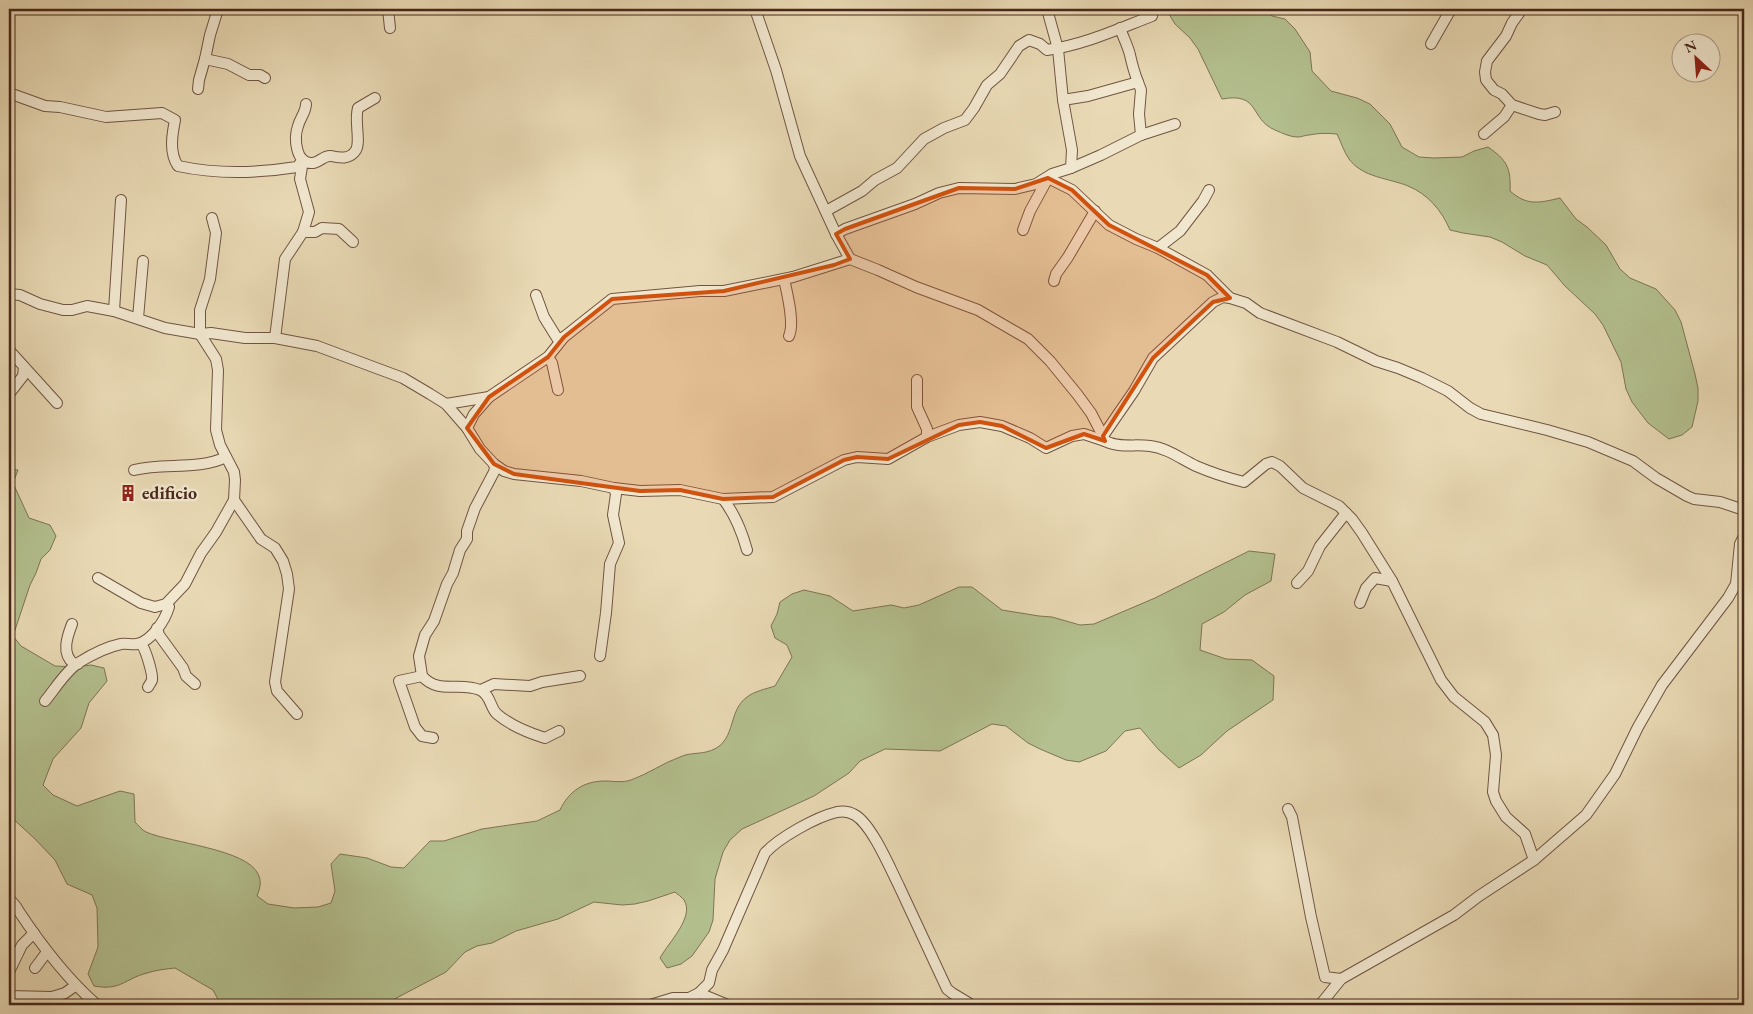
<svg xmlns="http://www.w3.org/2000/svg" width="1753" height="1014" font-family="'EB Garamond',serif">
<rect width="100%" height="100%" fill="#e9dab5"/>
<filter id="stains"><feTurbulence type="fractalNoise" baseFrequency=".004" numOctaves="4"/><feColorMatrix values="0 0 0 0 .2 0 0 0 0 .09 0 0 0 0 .02 0 0 0 .5 -.17"/></filter>
<radialGradient id="worn" r=".72"><stop offset=".6" stop-color="#630" stop-opacity="0"/><stop offset="1" stop-color="#630" stop-opacity=".3"/></radialGradient>
<!-- green -->
<g fill="#b4c08f" stroke="#7e7455">
<path d="M1166 9H1266L1272 16 1285 19 1295 29 1310 52 1312 71 1331 91 1357 98 1370 104 1390 124 1402 147 1419 157 1434 158 1462 157 1474 151 1488 147C1507 160 1511 168 1510 191 1527 206 1539 203 1560 198L1576 219 1587 227 1606 245 1620 269 1630 278 1656 289 1675 310 1681 322 1695 374 1698 388V401L1692 427 1682 435 1669 439 1648 423 1632 402 1626 389 1621 362 1603 325 1595 314 1565 286 1547 265 1525 256 1502 242 1490 237 1463 233 1450 230C1442 211 1428 194 1408 186 1389 178 1363 178 1349 159 1344 152 1341 142 1337 134 1327 133 1319 133 1309 135 1306 135 1301 137 1298 137 1290 137 1282 133 1275 130 1249 119 1261 92 1222 99L1198 49 1190 38 1175 24Z"/>
<path d="M9 469 18 470 13 483 29 518 50 525 56 536 50 550 41 559 36 573 30 585 13 636 21 646 55 666 77 667 91 665 104 668 107 681 89 703 81 728 53 759 43 785 53 795 77 806 120 791 134 794 135 822C138 825 142 830 146 832 171 843 247 849 258 874 262 882 260 888 257 896L268 904 294 908 318 907 331 903 335 891 331 864 340 854 367 858 391 867 404 868 430 841H444L482 829 537 821 560 810C569 791 584 781 605 781 614 781 622 783 631 780 648 774 663 763 680 757 688 753 697 754 706 752 738 745 726 712 747 697 755 691 766 689 775 686L792 657 787 645 775 638 771 626 777 614 780 602 792 594 804 590 830 596 853 611 891 605 904 608 919 605 959 587H972L1002 610 1039 616 1052 617 1080 625 1094 624 1155 598 1249 551 1275 554 1271 581 1245 595 1224 612 1202 624 1200 650 1226 659 1252 660 1274 676 1273 700 1227 731 1201 755 1179 768 1159 750 1140 728 1125 731 1106 751 1079 762 1066 760 1040 749 1028 743 1006 726 992 724 940 751 885 749 860 761 849 773 814 796 742 829 730 840 723 852 715 879 713 920 709 932 692 956 681 964 667 968 660 958C668 943 695 917 684 900 682 897 677 894 675 892L648 901 635 904 622 905 594 902 558 919 516 931 492 943 477 946 465 952 446 972 383 1005H221L213 990 175 968C166 969 156 970 147 973 124 979 121 991 94 986L88 974 98 947 97 908 92 895 67 884 55 860 35 839 9 815Z"/>
</g>
<g fill="none" stroke-linecap="round" stroke-linejoin="round">
<!-- minor casing -->
<g stroke="#705442" stroke-width="12">
<g id="minor">
<path d="M388 9 390 28"/>
<path d="M755 9 776 70 800 156 836 234 850 259"/>
<path d="M1522 9 1512 23 1506 36 1487 61 1485 72 1486 80 1494 90 1502 94 1512 105 1539 114 1545 115 1555 112"/>
<path d="M1120 28C1123 37 1128 46 1130 55 1132 64 1134 72 1138 82"/>
<path d="M1431 44 1451 9"/>
<path d="M205 59 228 64 249 75H260L265 78"/>
<path d="M198 89 199 80 205 59 210 35 218 9"/>
<path d="M9 93 45 106 60 107 106 117 162 113 175 120C172 135 169 153 178 166 215 174 259 173 297 167L303 160"/>
<path d="M1063 100 1088 96 1138 82 1141 90 1139 114 1141 135"/>
<path d="M306 104C306 112 300 118 298 126 294 137 295 165 313 163 320 162 324 155 331 156 339 158 350 160 356 150 361 141 354 120 358 108L375 98"/>
<path d="M1484 134 1504 117 1512 105"/>
<path d="M1071 168 1101 155 1141 135 1175 124"/>
<path d="M826 211 862 191 875 180 897 168 924 139 944 128 965 120 974 108 987 85 1000 74 1019 46 1029 40 1040 44 1047 50C1084 45 1118 29 1152 16"/>
<path d="M1023 230 1030 211 1048 178 1072 190 1109 225 1136 239 1158 248 1207 275 1230 298"/>
<path d="M303 232H315L322 228 339 229 353 242"/>
<path d="M836 234 845 229 915 204 939 193 959 188 1015 189 1036 184 1052 174 1071 168 1072 150 1063 100 1058 49 1047 9"/>
<path d="M1158 248 1180 231 1203 201 1209 190"/>
<path d="M784 279C787 293 795 323 789 336"/>
<path d="M1054 281 1056 274 1068 257 1095 211"/>
<path d="M9 294 20 295 40 304 63 310H72L87 306 114 311 165 328 200 334 211 333 245 338H275L317 346 403 378 430 394 446 404 467 428 480 449 494 464 504 471 514 474 581 481 614 488 640 491 680 490 723 499 746 498 773 497 844 460 857 457 888 459 927 437 959 425 980 422 1002 426 1030 438 1046 448 1072 436 1084 434 1105 441 1103 436 1134 391 1153 358 1213 302 1223 297 1230 298 1246 303 1260 313 1337 342 1376 361 1398 368 1422 378 1448 391 1470 408 1481 414 1547 430 1588 442 1633 461 1656 478 1687 496 1694 499 1720 502 1744 510"/>
<path d="M536 295 544 317 557 338 560 339 564 337"/>
<path d="M114 311 121 200"/>
<path d="M138 318 143 261"/>
<path d="M275 338 285 259 303 232 309 212 300 179 303 160"/>
<path d="M9 350 57 403"/>
<path d="M548 357 552 363 558 390"/>
<path d="M917 380V407L927 429V437"/>
<path d="M9 394 23 376 24 367"/>
<path d="M446 404 489 397 548 357 564 337 612 299 700 291H724L793 277 850 259 878 270 916 287 978 310 1028 339 1050 361 1077 394 1091 413 1103 436"/>
<path d="M467 428 474 414 489 397"/>
<path d="M1105 441C1118 448 1135 444 1150 446 1167 448 1181 459 1196 466 1212 473 1228 478 1244 482L1266 464 1272 462 1280 466 1303 488 1339 506 1352 519 1362 533 1392 581 1441 680 1454 697 1485 722 1493 735 1496 755 1493 792 1496 801 1506 817 1525 834 1534 860"/>
<path d="M494 464 495 468 494 472 475 508 467 531V539L460 550 453 573 447 584 434 621 425 635 419 656 422 676C439 695 459 681 480 690 491 695 490 708 497 714 511 726 529 733 545 738L559 731"/>
<path d="M134 470C164 462 197 471 226 457"/>
<path d="M723 499C735 514 742 532 747 550"/>
<path d="M234 500 261 539 275 548 283 561 287 574 289 589 275 682 277 691 297 714"/>
<path d="M98 578 141 603 155 607 166 604 185 584 201 553 216 532 234 500 235 480 234 472 220 445 216 430 218 370 216 359 200 334V310L210 279 216 233 212 218"/>
<path d="M1297 583 1308 571 1320 546 1346 513"/>
<path d="M1360 603 1366 588 1375 578 1392 581"/>
<path d="M72 624C67 637 61 654 74 664H78"/>
<path d="M157 628 159 635 183 668 186 676 195 684"/>
<path d="M139 644 142 645C146 651 153 674 152 680 151 683 149 685 148 687"/>
<path d="M600 656 606 613 610 564 619 543 613 515 616 494 614 488"/>
<path d="M422 676 399 681 415 727 422 736 433 738"/>
<path d="M481 690 494 684 530 686 542 682 580 676"/>
<path d="M45 701C55 689 65 672 78 663 91 655 106 647 121 644 126 643 132 645 137 644 152 641 165 620 169 607L166 604"/>
<path d="M1288 809 1292 817 1311 917 1325 977 1341 979"/>
<path d="M9 898C11 902 16 905 18 910 41 945 66 978 97 1005"/>
<path d="M35 968 47 952"/>
<path d="M9 972 22 945 34 933"/>
<path d="M699 993 728 1005"/>
<path d="M9 996 52 997 65 993 75 986"/>
<path d="M650 1005 673 998H689L699 993 709 983 712 970 723 950 765 853C780 837 816 817 837 812 843 811 850 812 855 815 872 825 890 868 899 886 915 920 931 955 947 989L952 993 972 1005"/>
<path d="M1320 1005 1341 979 1454 915 1479 896 1534 860 1586 815 1615 774 1638 727 1662 685 1728 598 1736 584 1740 544 1744 536"/>
</g>
</g>
<!-- minor -->
<use href="#minor" stroke="#f1e7cf" stroke-width="10"/>
</g>
<!-- marked area -->
<path fill="#d0520e" fill-opacity="0.2" stroke="#d0520e" stroke-width="4" stroke-linejoin="round" d="M1048 178 1072 190 1109 225 1207 275 1230 298 1213 302 1153 358 1103 436 1105 441 1084 434 1046 448 1002 426 980 422 959 425 888 459 857 457 844 460 773 497 723 499 680 490 640 491 514 474 494 464 467 428 489 397 548 357 564 337 612 299 724 291 834 265 850 259 836 234 845 229 959 188 1015 189Z"/>
<!-- icons -->
<defs>
<g id="building-bare" transform="scale(1.35)"><path d="M-4-6H4V6H1V3H-1V6H-4ZM-2.5-4.3h1.7v1.8h-1.7ZM.8-4.3h1.7v1.8H.8ZM-2.5-1h1.7V.8h-1.7ZM.8-1h1.7V.8H.8Z" fill="#8f2418" stroke="#f1e7cf" stroke-width="2.5" paint-order="stroke"/></g>
</defs>
<g fill-rule="evenodd">
<use href="#building-bare" x="128" y="493"/>
</g>
<g text-anchor="middle" stroke-width="5" stroke-linejoin="round" paint-order="stroke">
<!-- poi labels -->
<g font-size="18" font-weight="bold" fill="#47281b" stroke="#f1e7cf" text-anchor="start">
<text x="142" y="499">edificio</text>
</g>
</g>
<!-- margin -->
<rect width="1753" height="1014" fill="none" stroke="#e9dab5" stroke-width="30"/>
<rect x="10" y="10" width="1733" height="994" fill="none" stroke="#47281b" stroke-width="2.5"/>
<rect x="15" y="15" width="1723" height="984" fill="none" stroke="#47281b"/>
<!-- north arrow -->
<g transform="translate(1696 58) rotate(334)"><circle r="24" fill="#f1e7cf" stroke="#ad9b87"/>
<path d="M0-4L9 19L0 12L-9 19Z" fill="#8f2418"/>
<text y="-8" font-size="14" font-weight="bold" text-anchor="middle" fill="#47281b">N</text>
</g>
<rect width="100%" height="100%" filter="url(#stains)"/>
<rect width="100%" height="100%" fill="url(#worn)"/>
</svg>
